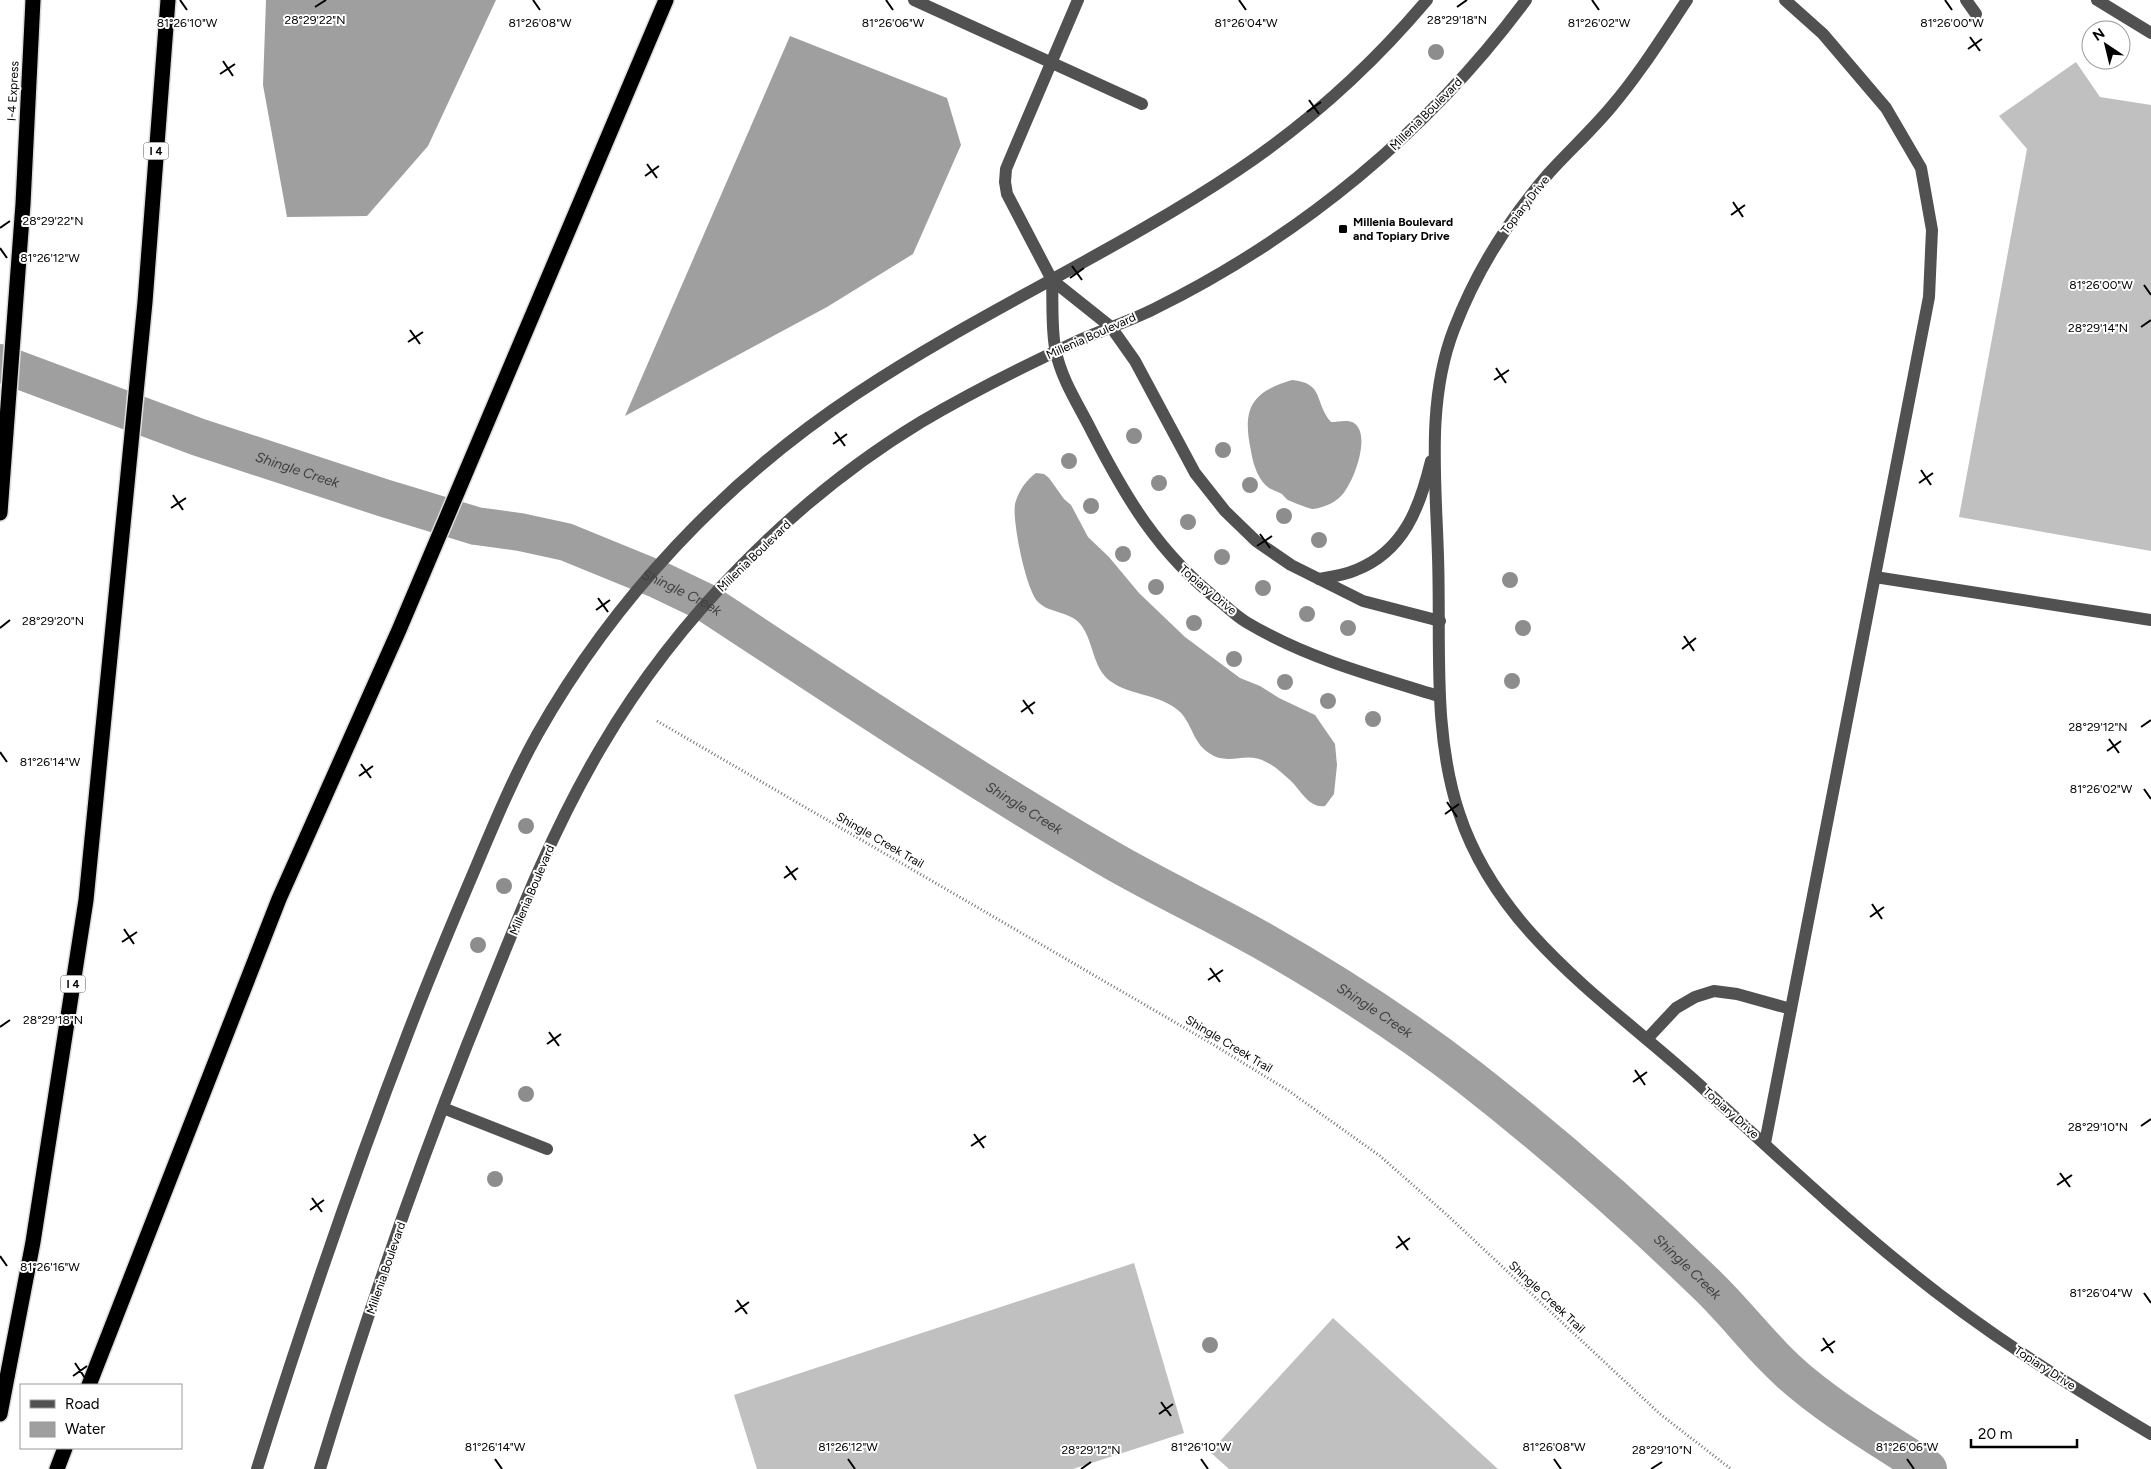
<svg xmlns="http://www.w3.org/2000/svg" width="2151" height="1469" font-family="Figtree,sans-serif">
<rect width="100%" height="100%" fill="#fff"/>
<!-- water -->
<g fill="#9f9f9f">
<path d="M266 0H496L428 146 367 216 287 217 263 85Z"/>
<path d="M790 36 947 98 961 145 913 254 827 307 625 416Z"/>
<path d="M1292 380C1325 383 1314 403 1331 422 1338 422 1348 419 1354 423 1372 435 1353 484 1341 496 1335 503 1322 508 1313 509 1310 509 1292 502 1288 500 1285 498 1283 494 1280 493 1276 491 1272 490 1269 488 1258 480 1253 464 1251 451 1242 409 1251 392 1292 380Z"/>
<path d="M1036 473 1044 474 1049 478 1064 499 1071 505 1088 537 1109 557 1139 593 1185 637 1240 678 1260 686 1279 698 1315 715 1335 744 1337 765 1334 794 1325 806C1309 809 1300 789 1290 780 1283 774 1275 766 1266 762 1246 750 1229 767 1209 753 1193 743 1192 723 1179 711 1160 694 1131 696 1110 681 1092 667 1094 642 1081 625 1071 611 1050 614 1038 602 1026 590 1012 521 1015 504 1018 492 1026 480 1036 473Z"/>
</g>
<g fill="none" stroke-linecap="round" stroke-linejoin="round">
<!-- canal -->
<path stroke="#9f9f9f" stroke-width="38" id="s1" d="M0 363 198 437 384 498 476 526 520 532 566 542 659 580 705 602C836 688 966 775 1101 854 1153 885 1208 910 1261 940 1333 981 1403 1026 1469 1077 1552 1142 1633 1213 1708 1286 1741 1318 1767 1355 1803 1384 1842 1416 1886 1442 1928 1469"/>
</g>
<!-- building -->
<g fill="#c0c0c0">
<path d="M2076 62 2100 97 2151 105V551L1959 517 2027 149 1999 116Z"/>
<path d="M1134 1263 1184 1433 1073 1469H757L734 1395Z"/>
<path d="M1333 1318 1498 1469H1229L1210 1452Z"/>
</g>
<g fill="none" stroke-linecap="round" stroke-linejoin="round">
<!-- highway casing -->
<g stroke="#dbdbdb" stroke-width="18">
<g id="highway">
<path d="M0 513 23 204 33 0"/>
<path d="M89 1385 279 899 399 630 666 0"/>
<path d="M0 1414 33 1242 86 900 145 302 168 0"/>
<path d="M57 1469 65 1448"/>
</g>
</g>
<!-- path -->
<path stroke="#737373" stroke-width="3" stroke-dasharray="1 2.5" stroke-linecap="butt" d="M657 721 1214 1045 1289 1091 1380 1156 1446 1214 1660 1414 1731 1469"/>
<!-- minor -->
<g stroke="#515151" stroke-width="12">
<path d="M914 0 1142 104"/>
<path d="M1078 0 1011 157 1006 169 1005 182 1007 194 1052 280 1111 327 1135 361 1195 473 1225 511 1256 541 1291 565 1363 601 1440 621"/>
<path d="M1687 0C1663 36 1640 73 1612 106 1593 129 1570 150 1549 173 1509 219 1476 272 1454 329 1426 401 1436 482 1438 557 1441 643 1432 731 1459 813 1498 932 1605 1000 1693 1079 1764 1143 1833 1209 1907 1269 1983 1331 2067 1384 2151 1434"/>
<path d="M1966 0 1976 14"/>
<path d="M2097 0 2151 33"/>
<path d="M1052 280C1053 300 1051 333 1056 352 1061 377 1076 401 1088 424 1124 495 1158 554 1222 603 1230 610 1238 617 1246 622 1306 658 1373 676 1439 696"/>
<path d="M1875 577 2151 620"/>
<path d="M1319 579C1331 577 1345 575 1356 570 1404 551 1420 507 1431 461"/>
<path d="M1647 1039 1676 1008 1695 997 1714 991 1737 994 1791 1009"/>
<path d="M443 1108 547 1149"/>
<path d="M1765 1143 1929 297 1932 230 1921 168 1886 108 1823 34 1785 0"/>
<path d="M257 1469C303 1322 353 1176 408 1033 429 978 452 923 475 869 494 824 513 778 537 735 614 598 726 480 856 394 979 312 1116 252 1238 170 1308 123 1373 64 1427 0"/>
<path d="M320 1469C363 1326 412 1184 467 1045 508 944 546 840 602 746 677 618 794 499 921 422 972 392 1026 365 1080 340 1105 329 1130 321 1154 309 1300 237 1429 131 1526 0"/>
</g>
<!-- highway -->
<use href="#highway" stroke="#000" stroke-width="15"/>
</g>
<!-- trees -->
<g fill="#8d8d8d">
<circle cx="1436" cy="52" r="8"/>
<circle cx="1134" cy="436" r="8"/>
<circle cx="1223" cy="450" r="8"/>
<circle cx="1069" cy="461" r="8"/>
<circle cx="1159" cy="483" r="8"/>
<circle cx="1250" cy="485" r="8"/>
<circle cx="1091" cy="506" r="8"/>
<circle cx="1284" cy="516" r="8"/>
<circle cx="1188" cy="522" r="8"/>
<circle cx="1319" cy="540" r="8"/>
<circle cx="1123" cy="554" r="8"/>
<circle cx="1222" cy="557" r="8"/>
<circle cx="1510" cy="580" r="8"/>
<circle cx="1156" cy="587" r="8"/>
<circle cx="1263" cy="588" r="8"/>
<circle cx="1307" cy="614" r="8"/>
<circle cx="1194" cy="623" r="8"/>
<circle cx="1348" cy="628" r="8"/>
<circle cx="1523" cy="628" r="8"/>
<circle cx="1234" cy="659" r="8"/>
<circle cx="1512" cy="681" r="8"/>
<circle cx="1285" cy="682" r="8"/>
<circle cx="1328" cy="701" r="8"/>
<circle cx="1373" cy="719" r="8"/>
<circle cx="526" cy="826" r="8"/>
<circle cx="504" cy="886" r="8"/>
<circle cx="478" cy="945" r="8"/>
<circle cx="526" cy="1094" r="8"/>
<circle cx="495" cy="1179" r="8"/>
<circle cx="1210" cy="1345" r="8"/>
</g>
<!-- ticks -->
<path fill="none" stroke="#000" stroke-width="2" d="M180 0 187 10M533 0 540 10M886 0 893 10M1239 0 1246 10M1592 0 1599 10M1945 0 1952 10M315 7 326 0M1457 7 1467 0M1970 37 1980 51M1968 49 1982 39M223 61 233 76M220 74 235 64M1309 100 1319 114M1307 112 1321 102M647 164 657 178M645 176 659 166M1733 202 1743 217M1731 215 1745 205M0 228 10 221M0 248 7 258M1072 266 1082 280M1070 278 1084 268M2144 285 2151 295M2141 327 2151 320M410 330 420 344M408 342 423 332M1496 368 1506 383M1494 380 1509 370M835 432 845 446M833 444 847 434M1921 470 1931 485M1919 483 1933 473M173 495 183 510M171 508 186 498M1260 534 1270 548M1257 546 1272 536M598 598 608 612M596 610 610 600M0 628 10 620M1684 636 1694 651M1682 649 1696 638M1023 700 1033 714M1021 712 1035 702M2141 727 2151 720M2109 739 2119 753M2107 751 2121 741M0 752 7 762M361 764 371 778M359 776 373 766M2144 789 2151 799M1447 802 1457 817M1445 814 1459 804M786 866 796 880M784 878 798 868M1872 904 1882 919M1870 917 1884 907M124 929 134 944M122 942 137 932M1210 968 1220 982M1208 980 1223 970M0 1027 10 1020M549 1032 559 1046M547 1044 561 1034M1635 1070 1645 1085M1633 1082 1647 1072M2141 1126 2151 1119M974 1134 984 1148M971 1146 986 1136M2060 1173 2070 1187M2057 1185 2072 1175M312 1198 322 1212M310 1210 324 1200M1398 1236 1408 1250M1396 1248 1410 1238M0 1256 7 1266M2144 1293 2151 1303M737 1300 747 1314M735 1312 749 1302M1823 1338 1833 1353M1821 1351 1835 1341M75 1363 85 1378M73 1376 87 1366M1161 1402 1171 1416M1159 1414 1173 1404M495 1459 502 1469M848 1459 855 1469M1201 1459 1208 1469M1554 1459 1561 1469M1907 1459 1914 1469M1081 1469 1091 1462M1651 1469 1662 1462"/>
<!-- markers -->
<rect fill="#000" stroke="#fff" stroke-width="2" x="1338" y="224" width="10" height="10" rx="2.5"/>
<g text-anchor="middle" stroke-width="4" stroke-linejoin="round" paint-order="stroke">
<!-- shield labels -->
<g fill="#fff" stroke="#4c4c4c" stroke-width="1">
<rect x="143.5" y="142.5" width="25" height="17" rx="4"/>
<rect x="60.5" y="975.5" width="25" height="17" rx="4"/>
</g>
<g font-size="11" font-weight="bold" fill="#000">
<text x="156" y="155">I 4</text>
<text x="73" y="988">I 4</text>
</g>
<!-- street labels -->
<g font-size="12" fill="#000" stroke="#fff">
<text transform="translate(13 91) rotate(-87)" y="4">I-4 Express</text>
<text transform="translate(1426 114) rotate(-45)" y="4">Millenia Boulevard</text>
<text transform="translate(1525 205) rotate(-52)" y="4">Topiary Drive</text>
<text transform="translate(1091 336) rotate(-24)" y="4">Millenia Boulevard</text>
<text transform="translate(754 556) rotate(-44)" y="4">Millenia Boulevard</text>
<text transform="translate(1208 590) rotate(40)" y="4">Topiary Drive</text>
<text transform="translate(880 840) rotate(30)" y="4">Shingle Creek Trail</text>
<text transform="translate(532 890) rotate(-67)" y="4">Millenia Boulevard</text>
<text transform="translate(1229 1044) rotate(31)" y="4">Shingle Creek Trail</text>
<text transform="translate(1731 1113) rotate(42)" y="4">Topiary Drive</text>
<text transform="translate(386 1268) rotate(-71)" y="4">Millenia Boulevard</text>
<text transform="translate(1547 1297) rotate(43)" y="4">Shingle Creek Trail</text>
<text transform="translate(2045 1368) rotate(33)" y="4">Topiary Drive</text>
</g>
<!-- poi labels -->
<g font-size="12" font-weight="bold" fill="#000" stroke="#fff" text-anchor="start">
<text x="1353" y="226">Millenia Boulevard<tspan x="1353" dy="14">and Topiary Drive</tspan></text>
</g>
<!-- water labels -->
<g font-size="14" font-style="italic" fill="#404040" stroke="#fff">
<text dy="5" stroke="none"><textPath href="#s1" startOffset="316">Shingle Creek</textPath></text>
<text dy="5" stroke="none"><textPath href="#s1" startOffset="721">Shingle Creek</textPath></text>
<text dy="5" stroke="none"><textPath href="#s1" startOffset="1126">Shingle Creek</textPath></text>
<text dy="5" stroke="none"><textPath href="#s1" startOffset="1531">Shingle Creek</textPath></text>
<text dy="5" stroke="none"><textPath href="#s1" startOffset="1936">Shingle Creek</textPath></text>
</g>
</g>
<g font-size="12" text-anchor="middle" fill="#000" stroke="#fff" stroke-width="4" stroke-linejoin="round" paint-order="stroke">
<text x="315" y="24">28°29'22"N</text>
<text x="1457" y="24">28°29'18"N</text>
<text x="187" y="27">81°26'10"W</text>
<text x="540" y="27">81°26'08"W</text>
<text x="893" y="27">81°26'06"W</text>
<text x="1246" y="27">81°26'04"W</text>
<text x="1599" y="27">81°26'02"W</text>
<text x="1952" y="27">81°26'00"W</text>
<text x="53" y="225">28°29'22"N</text>
<text x="50" y="262">81°26'12"W</text>
<text x="2101" y="289">81°26'00"W</text>
<text x="2098" y="332">28°29'14"N</text>
<text x="53" y="625">28°29'20"N</text>
<text x="2098" y="731">28°29'12"N</text>
<text x="50" y="766">81°26'14"W</text>
<text x="2101" y="793">81°26'02"W</text>
<text x="53" y="1024">28°29'18"N</text>
<text x="2098" y="1131">28°29'10"N</text>
<text x="50" y="1271">81°26'16"W</text>
<text x="2101" y="1297">81°26'04"W</text>
<text x="495" y="1451">81°26'14"W</text>
<text x="848" y="1451">81°26'12"W</text>
<text x="1201" y="1451">81°26'10"W</text>
<text x="1554" y="1451">81°26'08"W</text>
<text x="1907" y="1451">81°26'06"W</text>
<text x="1091" y="1454">28°29'12"N</text>
<text x="1662" y="1454">28°29'10"N</text>
</g>
<!-- legend -->
<rect x="20" y="1384" width="162" height="65" fill="#ffffff" stroke="#999999"/>
<rect x="30" y="1400" width="25" height="8" fill="#515151" stroke="#999999"/>
<text x="65" y="1409" font-size="15" fill="#000000">Road</text>
<rect x="30" y="1422" width="25" height="15" fill="#9f9f9f" stroke="#999999"/>
<text x="65" y="1434" font-size="15" fill="#000000">Water</text>
<!-- north arrow -->
<g transform="translate(2106 45) rotate(325)"><circle r="24" fill="#ffffff" stroke="#999999"/>
<path d="M0-4L9 19L0 12L-9 19Z" fill="#000000"/>
<text y="-8" font-size="14" font-weight="bold" text-anchor="middle" fill="#000000">N</text>
</g>
<!-- scale -->
<path d="M1971 1439v8h106v-8" fill="none" stroke="#000000" stroke-width="2.5"/>
<text x="1978" y="1439" font-size="15" fill="#000000" stroke="#ffffff" stroke-width="4" paint-order="stroke">20 m</text>
</svg>
